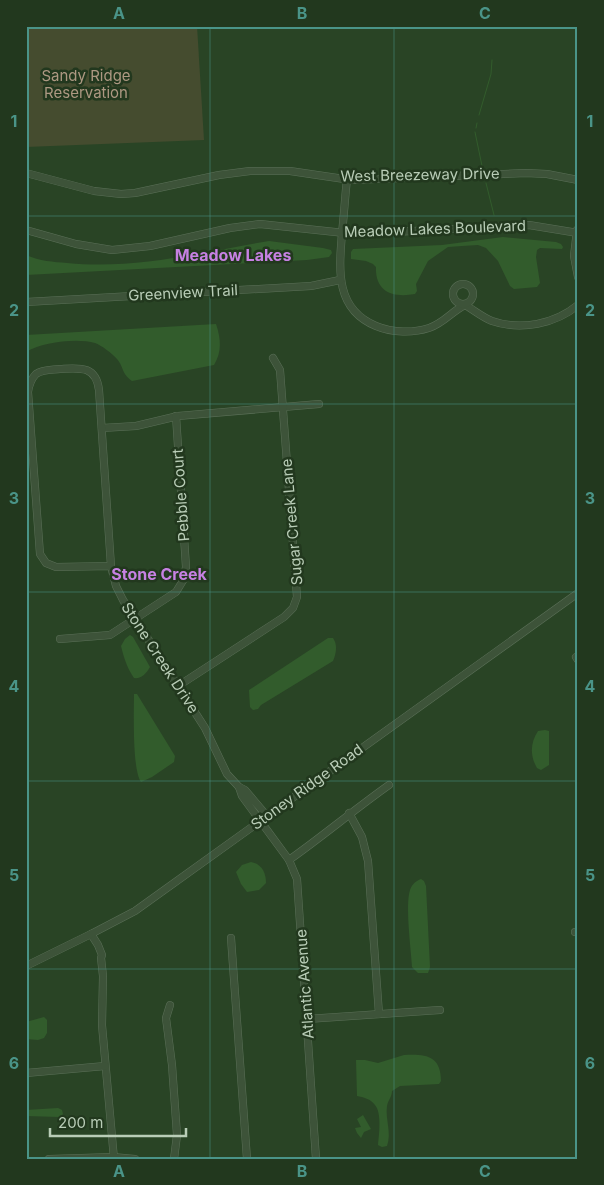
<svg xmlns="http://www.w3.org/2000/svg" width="604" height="1185" font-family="Inter,sans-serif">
<rect width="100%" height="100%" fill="#294425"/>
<!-- green -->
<path fill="#454c2f" d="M26 26H197L204 140 26 147Z"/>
<!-- water -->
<g fill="#325c2c">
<path d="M503 237 556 242 561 244 563 247 562 249 540 248 537 250 536 257 540 283 537 287 514 289 510 286 498 261 486 248 478 245 462 246 448 247 428 261 416 284 417 291 415 294C393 298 375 292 376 267L373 264 366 261 351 259V252L353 249 442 245Z"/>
<path d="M269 241 323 248 331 250 332 253 329 257 307 260 26 275V255C40 261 53 262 67 263 136 270 202 252 269 241Z"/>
<path d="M216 324C221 339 222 352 214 365L132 381C121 373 124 367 117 359 113 354 101 345 95 343 77 338 42 342 26 352V335Z"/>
<path d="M130 635 133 637 150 667C146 674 141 679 134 678 127 668 124 658 121 646L125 639Z"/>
<path d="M328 638H333C338 645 336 654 333 661L261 705 258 709 253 710 250 707 249 690Z"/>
<path d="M134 694H137L175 756 174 762 152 777 141 782C132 769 134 712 134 694Z"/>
<path d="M545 730 549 731V765L541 770 537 768C530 756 530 743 538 731Z"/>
<path d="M251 862C262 864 266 873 266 883L259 890 247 892 241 884 236 872 242 865Z"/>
<path d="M421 879 424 881 426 886 430 967 428 973H418L412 967C411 949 405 905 410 890 412 884 416 881 421 879Z"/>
<path d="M44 1017 47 1020V1033L44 1038 38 1040 26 1039V1022Z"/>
<path d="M404 1055C425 1054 441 1055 441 1081L439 1084 400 1086 392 1091C392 1097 388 1100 387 1106 385 1119 392 1133 387 1146L382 1147 378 1145C379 1135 382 1113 375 1105 371 1099 363 1097 357 1096L356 1060H365L378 1063Z"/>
<path d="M58 1108 62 1110 63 1114 60 1117 26 1116V1110Z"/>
<path d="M363 1115 371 1129 364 1132 361 1138 357 1133 355 1128 361 1127 357 1119Z"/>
</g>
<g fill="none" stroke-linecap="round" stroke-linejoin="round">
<!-- stream -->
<g stroke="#325c2c" stroke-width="1">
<path d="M479 115 491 74 492 60"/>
<path d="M476 128 477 123"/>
<path d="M475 132 482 166"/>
<path d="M486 183 494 215"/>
</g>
<!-- minor casing -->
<g stroke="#5b7058" stroke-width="8">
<g id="minor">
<path d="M26 173 94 191 121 194 135 193 219 175 250 171H290L351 180 526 173 547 174 578 180"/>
<path d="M347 179C345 197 344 215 342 233 339 270 335 309 376 326 393 333 413 333 429 328 444 323 452 311 465 305 474 310 482 317 492 321 521 331 555 324 578 305"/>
<path d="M26 230 76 244 112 250 150 246 230 228 260 224 354 234 529 225 578 233"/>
<path d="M577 230 574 256 578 277"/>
<circle cx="463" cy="294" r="10"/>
<path d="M26 302 311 286 340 280"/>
<path d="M102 428 136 426 178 416 319 404"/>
<path d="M111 566 56 567 46 563 40 554 28 392C29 385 31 379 36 374 43 369 52 370 60 369 79 368 96 365 99 390L111 566 116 586 123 600 205 728 227 774 239 787"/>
<path d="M60 639 110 635 176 592 184 579 186 567 176 416"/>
<path d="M576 657 578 660"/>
<path d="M178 686 284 617 293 608 297 597 280 370 273 358"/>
<path d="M349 813 362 837 368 861 379 1014"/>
<path d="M267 816 245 790 239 787 242 796 289 860 297 879 316 1159"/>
<path d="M289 860C323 836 355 809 389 785"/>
<path d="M575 932H578"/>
<path d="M91 934 98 945 102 955 101 958 103 976 102 1025 114 1159"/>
<path d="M231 938 247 1159"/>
<path d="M26 966 91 934 135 911 578 593"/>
<path d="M170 1005 166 1018 172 1065 177 1135 174 1159"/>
<path d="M307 1019 440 1010"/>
<path d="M26 1073 105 1066"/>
<path d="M49 1159 113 1157 135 1159"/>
</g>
</g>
<!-- minor -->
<use href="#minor" stroke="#3d5339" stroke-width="7"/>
</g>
<!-- grid -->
<path fill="none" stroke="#4a9488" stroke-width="1" stroke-opacity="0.55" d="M210 26V1159M394 26V1159M26 216H578M26 404H578M26 592H578M26 781H578M26 969H578"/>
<g text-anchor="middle" stroke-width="5" stroke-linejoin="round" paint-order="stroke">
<!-- park labels -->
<g font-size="15" fill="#ad9882" stroke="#22381e">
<text x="86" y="81">Sandy Ridge<tspan x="86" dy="17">Reservation</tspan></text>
</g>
<!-- street labels -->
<g font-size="15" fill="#b9cdb7" stroke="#22381e">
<text transform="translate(420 175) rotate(-1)" y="5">West Breezeway Drive</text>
<text transform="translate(435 229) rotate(-2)" y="5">Meadow Lakes Boulevard</text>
<text transform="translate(183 293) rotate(-3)" y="5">Greenview Trail</text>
<text transform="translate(181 495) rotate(-94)" y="5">Pebble Court</text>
<text transform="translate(292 522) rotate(-95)" y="5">Sugar Creek Lane</text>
<text transform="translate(160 658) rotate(57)" y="5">Stone Creek Drive</text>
<text transform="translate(307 787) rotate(-36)" y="5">Stoney Ridge Road</text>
<text transform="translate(305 984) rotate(-94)" y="5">Atlantic Avenue</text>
</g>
<!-- neighbourhood labels -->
<g font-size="16" font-weight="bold" fill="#c781e3" stroke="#22381e">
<text x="233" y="261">Meadow Lakes</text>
<text x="159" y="580">Stone Creek</text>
</g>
</g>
<!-- border -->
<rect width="604" height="1185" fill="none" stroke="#22381e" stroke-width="55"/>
<!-- scale -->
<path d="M50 1128v8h136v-8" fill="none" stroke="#b9cdb7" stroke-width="2.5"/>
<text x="58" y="1128" font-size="15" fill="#b9cdb7" stroke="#22381e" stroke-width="4" paint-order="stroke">200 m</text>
<rect x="28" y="28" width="548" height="1130" fill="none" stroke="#4a9488" stroke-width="2"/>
<g font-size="16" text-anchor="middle" font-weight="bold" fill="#4a9488">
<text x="119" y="19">A</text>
<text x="302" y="19">B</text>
<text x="485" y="19">C</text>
<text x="14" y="127">1</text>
<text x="590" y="127">1</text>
<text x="14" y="316">2</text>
<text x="590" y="316">2</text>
<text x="14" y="504">3</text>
<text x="590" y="504">3</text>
<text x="14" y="692">4</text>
<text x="590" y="692">4</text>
<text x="14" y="881">5</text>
<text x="590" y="881">5</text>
<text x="14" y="1069">6</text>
<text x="590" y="1069">6</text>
<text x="119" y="1177">A</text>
<text x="302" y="1177">B</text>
<text x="485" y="1177">C</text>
</g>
</svg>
